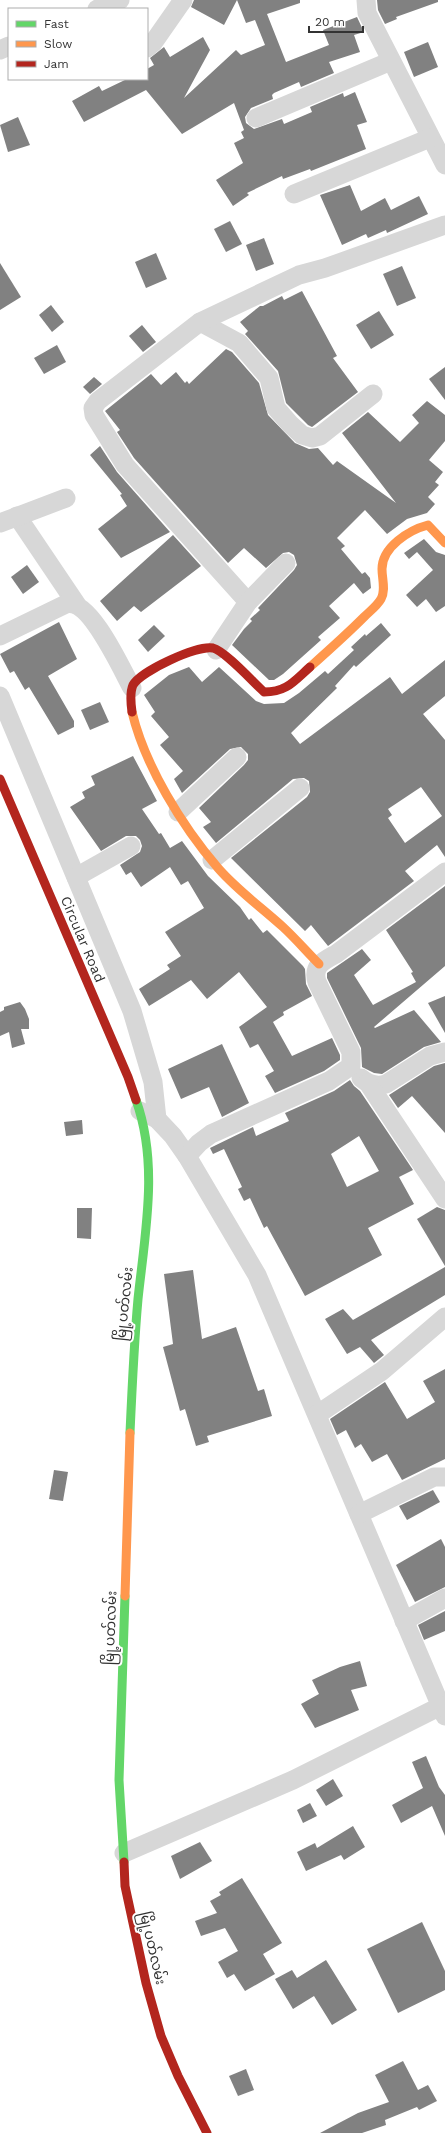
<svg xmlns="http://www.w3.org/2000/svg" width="445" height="2133" font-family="'Work Sans','Noto Sans Myanmar',sans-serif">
<rect width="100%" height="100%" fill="#fff"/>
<!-- building -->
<g fill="#818181" fill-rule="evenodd">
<path d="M194 0H300V3L267 14 286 62 329 45 323 30 357 17 364 32 354 35 360 52 329 62 334 73 301 87 299 82 274 93 272 95 273 99 251 108 245 117 246 123 254 129 282 119 284 124 312 112 310 107 343 93 344 97 355 92 367 122 357 125 366 149 311 171 310 169 283 179 282 176 247 193 249 195 233 206 216 180 243 163 234 143 244 138 241 132 244 130 234 103 182 134 146 90 84 122 72 101 99 86 102 91 127 79H147V69L154 65 150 58 164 47 170 57 203 37 210 50 184 98 236 50 241 55 265 45 255 20 246 23 237 0 224 25 191 7Z"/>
<path d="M377 0H438V2L396 17 397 19 385 24 378 10Z"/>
<path d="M428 42 438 67 414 77 404 52Z"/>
<path d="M18 117 30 145 8 152 0 125Z"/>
<path d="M350 185 361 211 385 198 391 210 419 196 428 214 387 233 386 230 368 238 366 234 342 245 320 195Z"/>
<path d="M230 221 242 244 226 252 214 229Z"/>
<path d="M264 238 274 264 256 271 246 245Z"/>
<path d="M156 253 167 279 146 288 135 262Z"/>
<path d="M0 263 21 297 0 310Z"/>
<path d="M402 266 416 298 397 306 383 274Z"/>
<path d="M302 291 337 356 333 358 358 392 312 427 308 425 286 403 278 371 245 334 248 331 240 322 260 306H263L282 296 284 300Z"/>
<path d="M51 305 64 322 52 332 39 315Z"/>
<path d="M379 311 394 335 371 349 356 325Z"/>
<path d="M142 325 156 342 143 352 129 336Z"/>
<path d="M57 345 66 362 44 374 34 358Z"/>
<path d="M226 349 232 352 259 383 268 415 295 443 309 449 318 448 333 465 337 461 396 503 342 433 368 412 400 442 419 423 412 415 427 401 445 415V441L429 460 443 472 435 482 439 485 428 497 435 504 427 513 407 519 387 534 365 510 337 538 345 546 341 549 362 574 365 572 370 578 371 588 363 594 354 583 329 606 340 618 318 637 321 640 283 674 274 680H269L232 645 244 629 252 621 250 619 260 610 258 608 294 570 297 565 294 555 289 552 283 553 266 568 244 548 228 563 134 458 117 432 120 430 105 411 151 374 161 385 176 372 185 383 187 381 189 384Z"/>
<path d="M445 367V400L429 379Z"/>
<path d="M94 377 102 384 90 394 83 387Z"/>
<path d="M100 446 117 472 170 532 121 558 98 529 127 506 120 495 122 494 90 455Z"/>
<path d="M173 535 201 566 141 612 134 606 117 621 100 601Z"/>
<path d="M424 539 436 552 445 555V606L436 612 426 599 417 607 406 595 433 570 417 552 409 559 404 553Z"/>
<path d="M27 565 39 582 23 594 11 577Z"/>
<path d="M59 622 77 659 48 676 74 721V727L58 735 29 687 25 690 14 671 10 673 0 654Z"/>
<path d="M381 623 391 635 356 667 354 665 335 686 337 688 291 733 300 744 390 677 402 694 445 660V696L423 714 445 740V857L437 845 405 871 414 881 328 946 311 925 305 931 231 858 307 797 310 792 309 781 304 778 293 779 216 843 203 827 211 822 199 808 244 765 248 760V754L241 747 230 749 182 793 174 779 183 771 160 745 169 737 151 716 155 712 144 695 169 675 189 667 202 682 219 667 256 701 264 704 284 703 299 693 325 671 328 674 354 650 351 647 365 634 366 636ZM421 787 442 816 405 843 388 818 392 815 388 809Z"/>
<path d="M154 625 165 636 148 652 138 640Z"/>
<path d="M100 702 109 722 90 730 81 710Z"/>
<path d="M133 756 157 801 142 809 159 834 161 833 170 848 182 841 208 876 240 907 249 920 251 918 263 933 267 930 303 966 305 969 306 984 312 996 283 1012 284 1015 273 1022 292 1056 332 1038 340 1055V1060L324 1071 275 1093 265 1076 274 1071 258 1044 250 1048 239 1027 267 1007 239 972 207 999 191 980 149 1006 139 989 170 969 167 965 181 956 165 932 204 908 188 881 181 885 170 867 141 887 131 872 126 875 120 865 140 852 142 846 140 840 136 836H126L101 851 70 807 85 798 82 792 95 785 91 776Z"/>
<path d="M445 886V966L374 1027 375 1028 414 1010 441 1042 424 1047 382 1074 374 1073 362 1067 361 1048 327 978V973L362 949 371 960 354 975 373 1005 416 982 411 973 413 972 386 930Z"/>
<path d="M445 996V1033L428 1003Z"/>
<path d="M20 1002 25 1009 29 1019V1029H21L25 1044 12 1048 9 1032 0 1036V1012L4 1010V1007Z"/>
<path d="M222 1044 249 1103 222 1117 209 1087 181 1099 168 1069Z"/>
<path d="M445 1063V1133L412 1096 398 1108 389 1095 434 1066Z"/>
<path d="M350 1080 354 1086 360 1091 413 1170 399 1177 414 1204 368 1228 382 1255 305 1296 267 1226 264 1228 250 1198 244 1201 238 1189 242 1187 224 1149 213 1154 210 1148 253 1127 256 1136 289 1121 285 1113 334 1091ZM359 1136 379 1171 347 1187 331 1154Z"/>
<path d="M82 1120 83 1134 66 1136 64 1122Z"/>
<path d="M437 1207 445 1210V1266L417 1219Z"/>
<path d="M77 1208H92L91 1239 77 1238Z"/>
<path d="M445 1267V1295L371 1340 384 1355 374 1363 360 1347 347 1354 325 1319 343 1309 353 1320Z"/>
<path d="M193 1270 202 1339 236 1327 258 1391 264 1389 272 1416 207 1436 209 1442 196 1446 185 1409 180 1411 163 1347 173 1344 164 1274Z"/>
<path d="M445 1369V1459L402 1480 387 1454 372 1462 361 1444 355 1448 346 1430 337 1435 330 1419 385 1382 407 1419 435 1402 423 1381Z"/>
<path d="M54 1470 68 1472 63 1501 49 1499Z"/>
<path d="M433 1490 440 1502 407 1520 399 1506Z"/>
<path d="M441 1539 445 1547V1587L415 1602 396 1565Z"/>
<path d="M445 1611V1631L424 1640 418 1625Z"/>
<path d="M360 1661 367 1686 351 1690 359 1710 315 1728 301 1704 319 1694 312 1680 340 1667Z"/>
<path d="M426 1756 439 1787 445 1795V1836L432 1806 401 1823 392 1805 423 1788 412 1762Z"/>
<path d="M333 1779 343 1796 326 1806 316 1790Z"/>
<path d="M310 1803 317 1816 303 1823 297 1810Z"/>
<path d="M353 1826 365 1847 344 1860 341 1855 306 1871 297 1852 315 1843 317 1848Z"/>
<path d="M200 1842 212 1861 180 1879 171 1856Z"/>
<path d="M242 1878 282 1943 263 1954 275 1974 245 1991 234 1974 227 1978 218 1962 238 1951 225 1928 201 1936 195 1921 217 1913 210 1901 221 1895 219 1892Z"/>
<path d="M422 1922 445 1971V1990L398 2013 367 1949Z"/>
<path d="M326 1960 357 2010 332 2025 314 1996 293 2009 275 1979 292 1970 297 1978Z"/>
<path d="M403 2061 418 2090 428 2085 437 2101 419 2110 417 2107 385 2120 386 2125 362 2133H320L358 2113 389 2102 375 2075Z"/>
<path d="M246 2069 254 2090 238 2096 229 2076Z"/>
</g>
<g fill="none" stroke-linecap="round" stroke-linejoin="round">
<!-- street -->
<g stroke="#d7d7d7" stroke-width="19">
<path d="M366 0 367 13 445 165"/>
<path d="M97 9 120 0"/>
<path d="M147 48 153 43 183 0"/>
<path d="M0 50 9 46"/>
<path d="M256 118 391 61"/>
<path d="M294 194 430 138"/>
<path d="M200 322 239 343 269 378 276 408 290 424 302 435 312 438 320 436 373 394"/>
<path d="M17 516 77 605"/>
<path d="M0 523 66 498"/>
<path d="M248 602 125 465 94 415 93 408 98 401 200 322 299 275 325 268 445 225"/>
<path d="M0 636 66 604C90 598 122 670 132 688"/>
<path d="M216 650 248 602 286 563"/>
<path d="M0 696 132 1011 153 1082 157 1119"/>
<path d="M178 812 237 757"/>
<path d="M212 860 300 788"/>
<path d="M76 877 131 846"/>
<path d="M361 1078C368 1084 377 1087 386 1084L430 1056 445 1052"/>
<path d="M368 1083 445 1199"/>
<path d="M140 1111 157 1119 173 1136 187 1156 257 1275 445 1716"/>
<path d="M187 1156 199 1143 211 1134 329 1081 351 1066V1052L317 982C312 966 323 961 336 954L445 872"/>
<path d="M318 1414 382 1371 445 1317"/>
<path d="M359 1514 434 1477H445"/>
<path d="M404 1621 445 1598"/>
<path d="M124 1853 293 1780 441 1706"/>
</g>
<!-- fast -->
<g stroke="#63d668" stroke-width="9">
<path d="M130 1433C132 1388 134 1344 138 1299 145 1233 159 1164 136 1100"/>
<path d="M124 1862 119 1780 125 1596"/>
</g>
<!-- slow -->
<g stroke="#ff974d" stroke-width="9">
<path d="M310 667C328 651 347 634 364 617 370 611 377 606 381 599 386 590 382 579 382 569 382 547 409 530 428 525L445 543"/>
<path d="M132 712C145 766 182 826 218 868 237 890 261 907 283 927 296 939 307 952 319 964"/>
<path d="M125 1596 130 1433"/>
</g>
<!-- jam -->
<g stroke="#b3261e" stroke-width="9">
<path d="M132 712C131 705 130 692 133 685 141 671 197 645 213 648 225 651 253 682 264 692 287 692 294 681 310 667"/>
<path d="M0 779 128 1077 136 1100"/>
<path d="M124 1862 125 1886 146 1983 161 2036 178 2076 207 2133"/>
</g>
</g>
<g text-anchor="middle" stroke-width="4" stroke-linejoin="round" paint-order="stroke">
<!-- street labels -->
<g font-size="14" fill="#333" stroke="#fff">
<text transform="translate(83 939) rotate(67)" y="5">Circular Road</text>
<text transform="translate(124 1304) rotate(-84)" y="5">မြို့ပတ်လမ်း</text>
<text transform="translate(110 1628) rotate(-88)" y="5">မြို့ပတ်လမ်း</text>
<text transform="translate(153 1948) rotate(77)" y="5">မြို့ပတ်လမ်း</text>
</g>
</g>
<!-- legend -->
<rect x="8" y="8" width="140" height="72" fill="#ffffff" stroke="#adadad"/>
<rect x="16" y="21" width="20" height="6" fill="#63d668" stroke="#adadad"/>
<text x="44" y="28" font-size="12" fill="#333333">Fast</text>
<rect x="16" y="41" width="20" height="6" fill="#ff974d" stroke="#adadad"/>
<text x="44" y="48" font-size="12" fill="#333333">Slow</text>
<rect x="16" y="61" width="20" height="6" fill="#b3261e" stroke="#adadad"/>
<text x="44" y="68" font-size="12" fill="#333333">Jam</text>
<!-- scale -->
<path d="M309 26v6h54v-6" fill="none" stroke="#333333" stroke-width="2"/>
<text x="315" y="26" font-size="12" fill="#333333" stroke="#ffffff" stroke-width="3" paint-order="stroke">20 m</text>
</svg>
